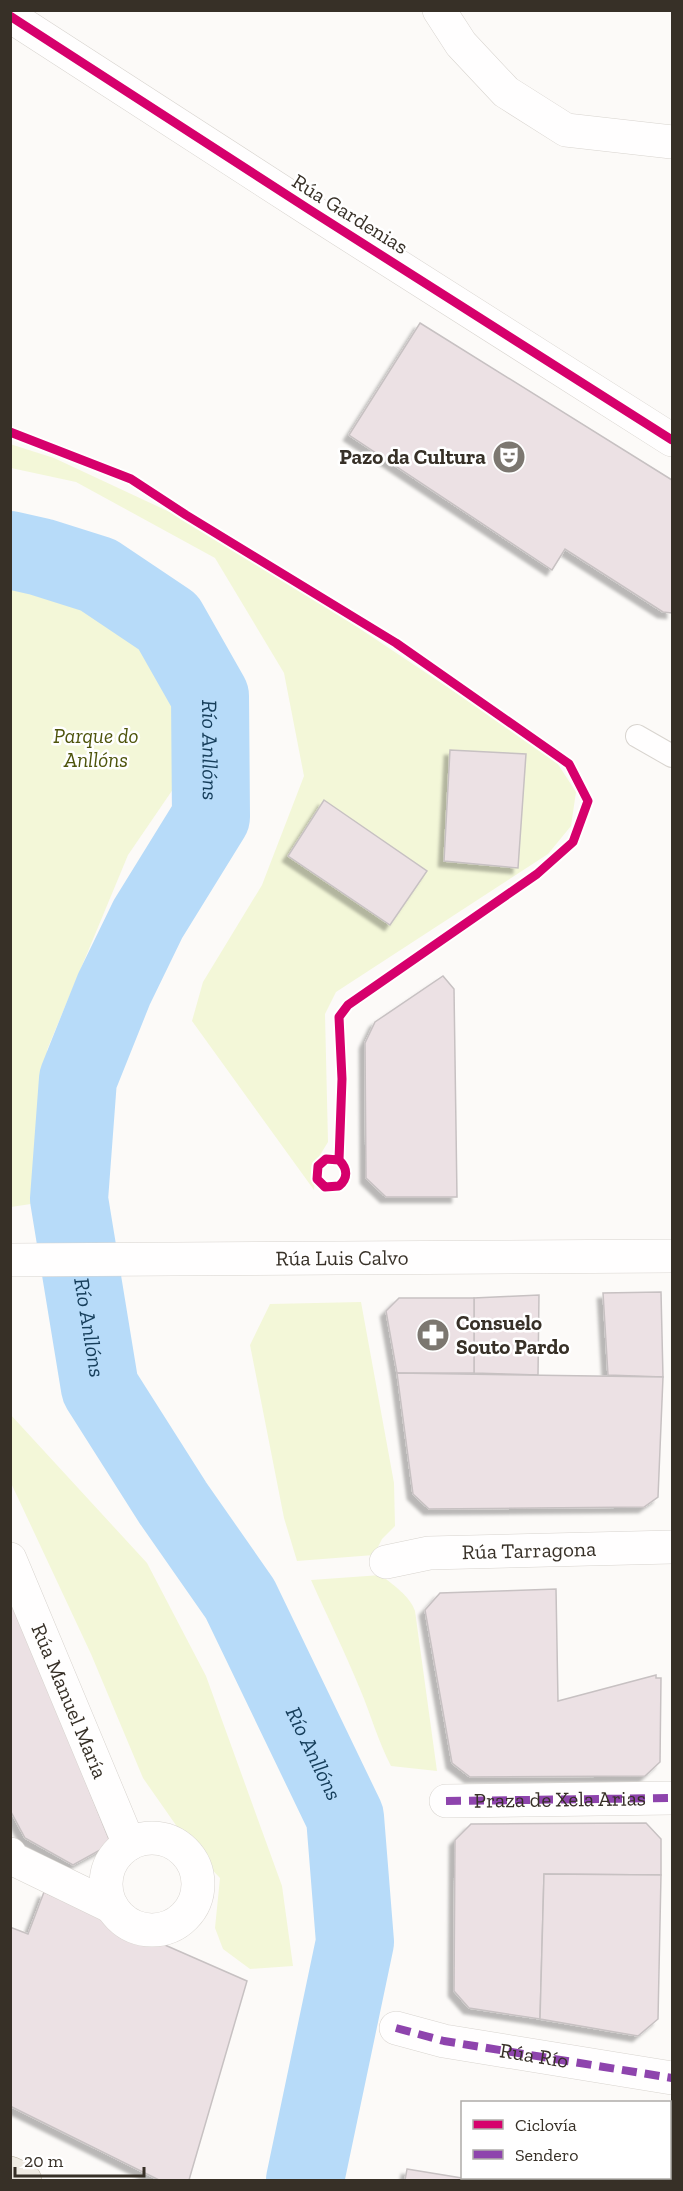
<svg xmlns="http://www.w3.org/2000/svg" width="683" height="2191" font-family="'Zilla Slab',serif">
<defs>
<filter id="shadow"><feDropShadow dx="-5.5" dy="5.5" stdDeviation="1.5" flood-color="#0004"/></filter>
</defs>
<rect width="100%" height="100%" fill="#fcfaf8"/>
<!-- green -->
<g fill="#f3f7d8">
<path d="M10 444 54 458 219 535 554 758 576 792 571 826 548 854 336 992 325 1014 328 1142 317 1160 314 1190 192 1021 203 982 262 885 304 776 284 673 215 558 76 482 11 468Z"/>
<path d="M11 549 41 557 149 645 150 661 179 721 182 776 128 855 47 1050 55 1131 57 1200 11 1207Z"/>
<path d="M361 1302 394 1483 395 1526 382 1539 374 1555 297 1561 284 1518 250 1345 270 1304Z"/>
<path d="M10 1414 147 1563 206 1676 282 1886 293 1966 250 1969 223 1949 215 1928 220 1878 194 1851 143 1778 91 1654 11 1483Z"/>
<path d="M381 1575C393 1585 410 1596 415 1611L437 1771 391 1766C378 1741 371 1715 360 1689 345 1652 327 1616 311 1580Z"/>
</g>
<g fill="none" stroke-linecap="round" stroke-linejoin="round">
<!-- river -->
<path stroke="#b7dbf9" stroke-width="78" id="s1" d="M10 550 41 557 98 575 168 622 210 696 211 817 148 919 114 989 78 1079 69 1199 100 1388 173 1503 240 1599 345 1817 355 1942 305 2180"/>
</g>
<!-- building -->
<g fill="#ece1e4" stroke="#c7c1c2" stroke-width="1.5" filter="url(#shadow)">
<path d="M420 323 672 480V613L663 612 565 549 552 570 349 435Z"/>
<path d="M450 750 526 754 518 868 444 861Z"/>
<path d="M324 800 427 871 390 925 288 856Z"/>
<path d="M443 976 454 989 457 1197H386L366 1178 365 1043 375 1022Z"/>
<path d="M661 1292 663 1377 608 1375 603 1293Z"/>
<path d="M539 1295 538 1375 474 1373V1298Z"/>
<path d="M399 1298H474V1373H397L386 1311Z"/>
<path d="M397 1373 663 1377 658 1497 644 1507 429 1509 413 1494Z"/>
<path d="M556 1589 558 1701 656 1675V1678H661L660 1762 645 1776 470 1777 452 1763 425 1610 440 1593Z"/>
<path d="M10 1593 111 1844 73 1865 25 1838 10 1810Z"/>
<path d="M646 1823 661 1839V1875L544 1874 540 2019 469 2008 454 1991 455 1840 471 1824Z"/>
<path d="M544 1874 661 1875 658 2019 638 2036 540 2019Z"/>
<path d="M44 1892 247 1981 189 2180H159L10 2106V1927L28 1934Z"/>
<path d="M407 2169 462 2178 497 2180H405Z"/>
</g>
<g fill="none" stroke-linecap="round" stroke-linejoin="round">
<!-- service casing -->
<g stroke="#d8d4cf" stroke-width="24">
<path id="service" d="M637 736 672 756"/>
</g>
<!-- pedestrian casing -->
<g stroke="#d8d4cf" stroke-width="34">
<g id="pedestrian">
<path id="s2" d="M446 1801 672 1798"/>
<path id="s3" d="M396 2028 444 2041 672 2078"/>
</g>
</g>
<!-- minor casing -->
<g stroke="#d8d4cf" stroke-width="34">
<g id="minor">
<path d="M439 10 461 44 506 92 566 130 672 142"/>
<path d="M10 16 310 210 672 440"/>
<path id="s4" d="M10 1260 672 1256"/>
<path id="s5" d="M10 1559 129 1844"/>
<path id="s6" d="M386 1562 429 1553 672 1547"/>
<circle cx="152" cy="1884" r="46"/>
<path d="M10 1854 13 1859 112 1907"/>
</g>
</g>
<!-- primary casing -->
<g stroke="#bcb4a3" stroke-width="34">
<path id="primary" d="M10 2173 25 2180"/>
</g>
<!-- service -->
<use href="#service" stroke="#fffefe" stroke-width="22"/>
<!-- pedestrian -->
<use href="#pedestrian" stroke="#fffefe" stroke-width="33"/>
<!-- minor -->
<use href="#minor" stroke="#fffefe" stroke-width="33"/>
<!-- primary -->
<use href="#primary" stroke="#efebe3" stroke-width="33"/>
<!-- quiet -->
<g stroke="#8e44ad" stroke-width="8" stroke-dasharray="15 8" stroke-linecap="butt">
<path d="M446 1801 672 1798"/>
<path d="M396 2028 444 2041 672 2078"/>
</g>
<!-- cycleway casing -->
<g stroke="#fff" stroke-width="13">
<g id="cycleway">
<path d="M10 16 310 210 672 440"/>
<path d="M10 432 131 479 186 515 396 643 569 764 588 801 573 842 537 874 348 1005 339 1017 342 1079 339 1160C348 1169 348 1178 339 1186L325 1187 317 1179 318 1166 326 1159 339 1160"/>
</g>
</g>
<!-- cycleway -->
<use href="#cycleway" stroke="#d6006c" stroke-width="9"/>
</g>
<!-- icons -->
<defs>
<g id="theatre-disc" transform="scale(1.725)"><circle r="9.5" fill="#7c7770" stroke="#fff"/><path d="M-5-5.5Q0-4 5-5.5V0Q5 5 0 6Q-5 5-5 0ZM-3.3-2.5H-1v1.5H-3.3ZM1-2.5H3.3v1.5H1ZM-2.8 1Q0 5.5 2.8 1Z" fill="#fff"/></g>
<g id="pharmacy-disc" transform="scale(1.725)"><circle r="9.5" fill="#7c7770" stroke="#fff"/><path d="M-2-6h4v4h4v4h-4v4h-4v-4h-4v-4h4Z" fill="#fff"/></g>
</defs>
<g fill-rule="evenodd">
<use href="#theatre-disc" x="509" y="457"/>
<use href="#pharmacy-disc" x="433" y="1335"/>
</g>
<g text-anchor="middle" stroke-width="5" stroke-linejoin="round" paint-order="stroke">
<!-- street labels -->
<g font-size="21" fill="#373027" stroke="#fff">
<text transform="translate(350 214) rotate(32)" y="7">Rúa Gardenias</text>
<text dy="7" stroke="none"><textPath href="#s4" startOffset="332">Rúa Luis Calvo</textPath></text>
<text dy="7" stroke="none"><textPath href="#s6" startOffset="144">Rúa Tarragona</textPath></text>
<text dy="7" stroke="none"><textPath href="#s5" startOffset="154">Rúa Manuel María</textPath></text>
<text dy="7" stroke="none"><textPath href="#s2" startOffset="114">Praza de Xela Arias</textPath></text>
<text dy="7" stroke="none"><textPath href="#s3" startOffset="141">Rúa Río</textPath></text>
</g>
<!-- poi labels -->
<g font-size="21" font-weight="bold" fill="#373027" stroke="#fff" text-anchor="end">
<text x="486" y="464">Pazo da Cultura</text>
<text x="456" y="1330" text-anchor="start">Consuelo<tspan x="456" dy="24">Souto Pardo</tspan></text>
</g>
<!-- park labels -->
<g font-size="21" font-style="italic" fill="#4e540c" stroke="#fff">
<text x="96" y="743">Parque do<tspan x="96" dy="24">Anllóns</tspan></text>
</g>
<!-- water labels -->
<g font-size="22" font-style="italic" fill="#153d5a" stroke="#fff">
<text dy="8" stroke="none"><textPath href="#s1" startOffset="315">Río Anllóns</textPath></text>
<text dy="8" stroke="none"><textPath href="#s1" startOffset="927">Río Anllóns</textPath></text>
<text dy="8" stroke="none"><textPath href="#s1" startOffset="1413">Río Anllóns</textPath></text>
</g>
</g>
<!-- border -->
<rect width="683" height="2191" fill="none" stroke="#373027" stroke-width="24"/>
<!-- legend -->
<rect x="461" y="2101" width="210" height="78" fill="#ffffff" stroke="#afaca9" stroke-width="1.5"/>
<rect x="473" y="2120" width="30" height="9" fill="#d6006c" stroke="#afaca9" stroke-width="1.5"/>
<text x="515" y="2131" font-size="18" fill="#373027">Ciclovía</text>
<rect x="473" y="2150" width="30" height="9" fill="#8e44ad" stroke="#afaca9" stroke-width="1.5"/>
<text x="515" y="2161" font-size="18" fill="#373027">Sendero</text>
<!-- scale -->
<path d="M15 2167v9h129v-9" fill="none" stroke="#373027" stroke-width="3"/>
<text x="24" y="2167" font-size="18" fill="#373027" stroke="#ffffff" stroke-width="4.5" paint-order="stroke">20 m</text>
</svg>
